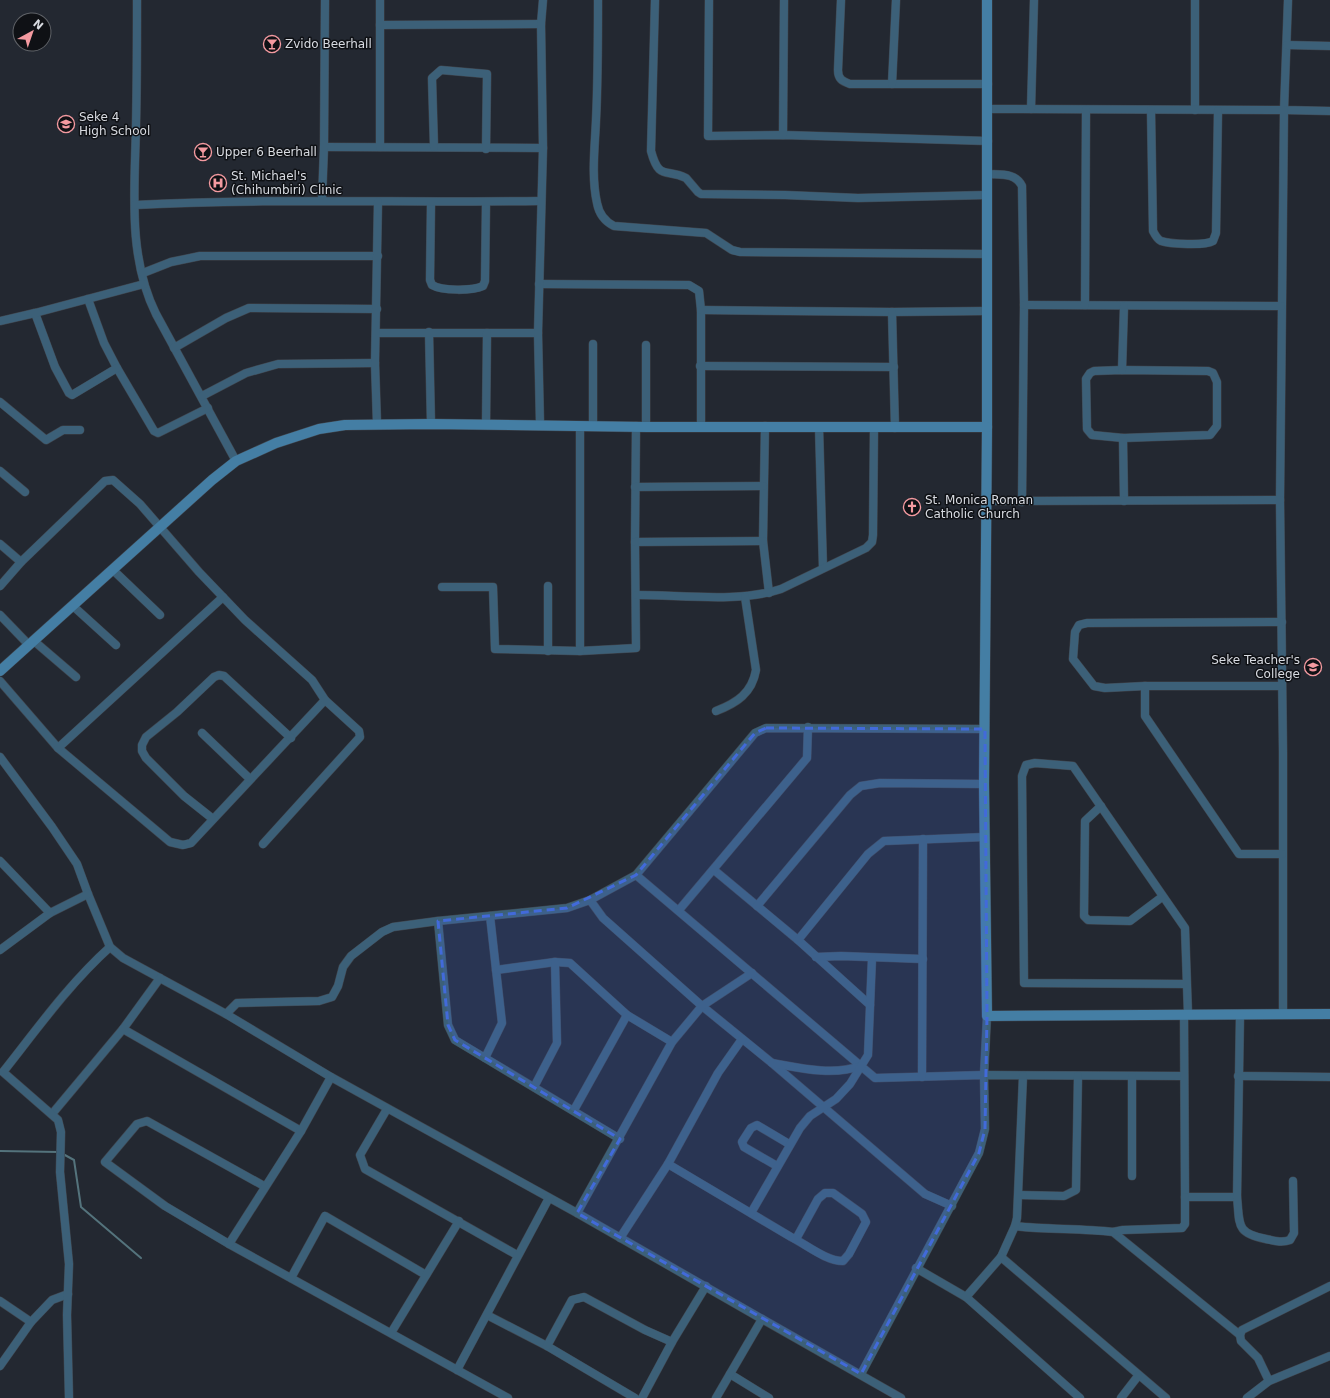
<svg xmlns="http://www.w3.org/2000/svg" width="1330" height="1398" font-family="'DejaVu Sans',sans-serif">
<rect width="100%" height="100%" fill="#232831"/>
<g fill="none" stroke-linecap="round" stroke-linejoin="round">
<!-- stream -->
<g stroke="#54737c" stroke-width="2">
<path d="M0 1151 59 1152"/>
<path d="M63 1154 74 1160 81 1207 141 1258"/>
</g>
<!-- street casing -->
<g stroke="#40454d" stroke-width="9">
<g id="street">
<path d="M137 0C137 42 137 83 136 125 135 187 127 256 156 314L236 461"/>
<path d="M598 0C598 40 598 80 596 120 595 146 591 176 597 203 599 214 604 221 614 226L706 233 732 250 740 252 987 254"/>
<path d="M655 0 651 151C659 181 666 168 686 178L698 192 701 194 785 195 858 198 987 195"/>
<path d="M709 0 708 136 783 135 988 141"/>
<path d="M841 0 838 70C838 79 842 81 850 84H988"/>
<path d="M1195 0V110"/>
<path d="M1288 0 1284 110 1330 111"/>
<path d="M380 25 541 24"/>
<path d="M1287 45 1330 46"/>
<path d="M892 84 896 0"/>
<path d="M987 109 1284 110 1280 500 1283 752V1013"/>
<path d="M1031 109 1034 0"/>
<path d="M1151 110 1153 231C1155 235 1157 239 1161 241 1170 244 1205 246 1213 241L1216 233 1218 111"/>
<path d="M783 135 784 0"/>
<path d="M324 147 543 148"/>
<path d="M380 147V0"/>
<path d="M434 147 432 78 441 70 487 74 486 149"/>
<path d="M987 174C1000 175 1015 172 1022 186L1024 305 1022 502"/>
<path d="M322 200 324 147 325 0"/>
<path d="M431 203 430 280 432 285C442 291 472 291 483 286L485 281 486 202"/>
<path d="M135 205C270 198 405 203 541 201"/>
<path d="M143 273 171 262 200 256H378"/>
<path d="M539 284 689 285 699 291 701 310V426"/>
<path d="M88 299 104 343 117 368 154 431 158 433 208 408"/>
<path d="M1024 305 1281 306"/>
<path d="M1085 305 1086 110"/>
<path d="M701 310 892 312 987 311"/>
<path d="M892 312 895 428"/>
<path d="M35 313 55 367 69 393 72 395 117 368"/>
<path d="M0 321 35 313 144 284"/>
<path d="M429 332 431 424"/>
<path d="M376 333H538"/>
<path d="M646 345V427"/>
<path d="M174 348 226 318 249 308 377 309"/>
<path d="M700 366 894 367"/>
<path d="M1122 370 1208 371 1213 373 1217 382V426L1210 435 1123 438 1092 435 1087 429 1086 379 1090 373 1094 371Z"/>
<path d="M1122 370 1124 306"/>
<path d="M202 396 246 373 278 364 375 363"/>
<path d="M0 402 46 440 63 430H80"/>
<path d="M377 424 375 363 378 202"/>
<path d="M540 424 538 333 543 148 541 24 543 0"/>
<path d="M486 425 487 333"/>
<path d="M580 426V651L636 648 635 542 636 426"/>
<path d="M593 426V344"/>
<path d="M765 426 763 541 769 593"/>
<path d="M819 427 823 568"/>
<path d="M1123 438 1124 501"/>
<path d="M0 471 25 492"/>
<path d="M635 487 763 486"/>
<path d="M987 501 1280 500"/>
<path d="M635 542 763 541"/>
<path d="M0 544 21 562"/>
<path d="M112 569 160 615"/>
<path d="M0 586 21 562 105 481 113 480 140 504 199 572 245 620 312 680 325 700 191 843 183 845 170 842 58 748 0 681"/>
<path d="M548 586V651"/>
<path d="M442 587H493L495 649 580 651"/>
<path d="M637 595C682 595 739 603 781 589L866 548 872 542 873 535 874 427"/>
<path d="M73 606 116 645"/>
<path d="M0 615 29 645"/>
<path d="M34 641 76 677"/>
<path d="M1145 686V716L1239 854H1282"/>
<path d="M1281 686H1145L1105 688 1094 686 1073 659 1075 632 1079 625 1087 623 1282 622"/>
<path d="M716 711C737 703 752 693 756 670L745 597"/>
<path d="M202 733 250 779"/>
<path d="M58 748 223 597"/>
<path d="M0 757 52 827 77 864 88 894 110 947 123 958 226 1014 331 1077 577 1213 762 1319"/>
<path d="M1101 806 1085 821 1084 916 1088 920 1130 921 1162 897"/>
<path d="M213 819 184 796 146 758 142 751V745L146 737 177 712 214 677 219 675 224 676 291 738"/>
<path d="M263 844 360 737 359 731 325 700"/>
<path d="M0 861 50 913 88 894"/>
<path d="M714 870 798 940 870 1005"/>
<path d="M636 875 875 1078 984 1075 1184 1076"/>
<path d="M590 900 603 918 702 1006 772 1063 925 1194 952 1206"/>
<path d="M757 906 850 795 861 786 880 783 984 784"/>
<path d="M679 910 807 758 808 727"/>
<path d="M438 921 448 1025 455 1040 485 1058 502 1023 490 916"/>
<path d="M798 940 868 854 884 841 985 837"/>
<path d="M0 950 50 913"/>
<path d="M816 957 841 956 923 959"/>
<path d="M496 970 555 962 570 963 627 1015 672 1042"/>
<path d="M1187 984 1024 983 1022 776 1026 765 1035 763 1073 766 1185 928 1188 1014"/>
<path d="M226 1014 237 1003 319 1001 332 997 338 986 343 967 351 956 382 932 393 927 438 921 567 908 590 900 636 875 755 733 766 728 985 729"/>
<path d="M1184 1014 1185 1197H1237"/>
<path d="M1240 1015 1237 1197C1240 1224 1235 1233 1266 1239 1275 1241 1282 1243 1290 1240L1294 1233 1293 1181"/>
<path d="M123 1029 301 1131"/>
<path d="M742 1039 718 1073 668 1164C709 1188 750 1213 791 1237 807 1245 826 1261 843 1261L849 1254 866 1222 862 1214 833 1193H825L818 1199 796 1239"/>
<path d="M485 1058 620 1139"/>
<path d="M772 1063C800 1068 833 1076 860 1066"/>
<path d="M1238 1076 1330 1077"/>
<path d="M922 1077 923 839"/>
<path d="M1132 1077V1176"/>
<path d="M534 1087 557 1043 555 962"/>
<path d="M387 1109 360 1155 365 1169 517 1255"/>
<path d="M574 1110 627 1015"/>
<path d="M52 1114 123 1029 160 978"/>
<path d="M777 1166 744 1147 742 1142 751 1128 757 1125 789 1144"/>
<path d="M264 1186 147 1121 137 1124 105 1162 165 1206 229 1244 508 1398"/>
<path d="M1019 1195 1064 1196 1076 1190 1078 1076"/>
<path d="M577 1213 672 1042 702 1006 752 973"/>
<path d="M751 1213 800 1128 810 1116 836 1099 850 1084 868 1055 872 958"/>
<path d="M1015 1226C1048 1230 1080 1228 1113 1232L1240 1335"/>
<path d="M1113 1232 1123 1230 1182 1228 1185 1224V1197"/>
<path d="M620 1238 668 1164"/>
<path d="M229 1244 301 1131 331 1077"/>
<path d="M1001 1257 1015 1226 1017 1218 1023 1076"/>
<path d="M916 1268 966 1297 1080 1398"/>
<path d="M291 1278 325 1216 426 1275"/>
<path d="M966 1297 1001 1257 1166 1398"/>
<path d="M0 1301 31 1322"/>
<path d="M487 1315 547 1346 635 1398"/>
<path d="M391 1333 459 1221"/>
<path d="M547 1346 572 1300 584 1297 645 1330 672 1342"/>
<path d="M0 1366 31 1322 52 1300 68 1294"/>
<path d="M457 1370 549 1198"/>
<path d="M730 1374 769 1398"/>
<path d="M861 1374 979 1153 985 1129 984 1075 987 1016"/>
<path d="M1269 1381 1258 1358 1241 1341 1240 1335 1242 1330 1330 1286"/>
<path d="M69 1398 67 1315 69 1264 60 1172 61 1132 58 1120 3 1072C37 1029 69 984 110 947"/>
<path d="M642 1398 672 1342 706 1286"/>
<path d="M716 1398 762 1319 901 1398"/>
<path d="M1121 1398 1138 1376"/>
<path d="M1247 1398 1269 1381 1330 1356"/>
</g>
</g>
<!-- secondary casing -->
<g stroke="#40454d" stroke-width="11">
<g id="secondary">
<path d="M987 0V427L984 784 987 1016 1330 1014"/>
<path d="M0 671 212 480 236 461 276 443 319 429 345 425 431 424 646 427H987"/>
</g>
</g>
<!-- street -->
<use href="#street" stroke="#3c6078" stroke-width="8"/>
<!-- secondary -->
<use href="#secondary" stroke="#447ea4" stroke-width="10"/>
</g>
<!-- marked area -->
<path fill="#426ada" fill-opacity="0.2" stroke="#426ada" stroke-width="3" stroke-dasharray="8 5" stroke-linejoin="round" d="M766 728 985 729 987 1016 985 1129 979 1153 861 1374 577 1213 620 1139 455 1040 448 1025 438 921 567 908 636 875 755 733Z"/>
<!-- icons -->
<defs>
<g id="bar-ring" transform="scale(0.9)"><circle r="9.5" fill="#0f1115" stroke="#f49aa0" stroke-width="1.5"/><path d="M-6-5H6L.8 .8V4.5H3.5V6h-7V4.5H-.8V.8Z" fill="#f49aa0"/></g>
<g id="school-ring" transform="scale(0.9)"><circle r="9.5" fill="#0f1115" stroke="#f49aa0" stroke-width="1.5"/><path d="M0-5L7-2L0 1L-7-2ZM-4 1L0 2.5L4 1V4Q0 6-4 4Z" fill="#f49aa0"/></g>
<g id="hospital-ring" transform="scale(0.9)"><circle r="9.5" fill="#0f1115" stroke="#f49aa0" stroke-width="1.5"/><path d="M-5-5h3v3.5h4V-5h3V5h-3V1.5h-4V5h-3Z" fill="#f49aa0"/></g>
<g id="church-ring" transform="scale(0.9)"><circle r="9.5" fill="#0f1115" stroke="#f49aa0" stroke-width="1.5"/><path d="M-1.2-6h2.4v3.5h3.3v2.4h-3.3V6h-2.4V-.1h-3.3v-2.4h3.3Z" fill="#f49aa0"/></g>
<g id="university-ring" transform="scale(0.9)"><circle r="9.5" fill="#0f1115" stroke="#f49aa0" stroke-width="1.5"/><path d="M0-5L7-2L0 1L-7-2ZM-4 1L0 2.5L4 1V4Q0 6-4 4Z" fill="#f49aa0"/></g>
</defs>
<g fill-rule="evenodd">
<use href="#bar-ring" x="272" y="44"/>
<use href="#school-ring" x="66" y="124"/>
<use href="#bar-ring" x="203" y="152"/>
<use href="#hospital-ring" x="218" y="183"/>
<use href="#church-ring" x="912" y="507"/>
<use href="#university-ring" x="1313" y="667"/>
</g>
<g text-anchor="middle" stroke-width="3" stroke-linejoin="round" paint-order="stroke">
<!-- poi labels -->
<g font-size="12" fill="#d8dbe1" stroke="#0f1115" text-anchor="start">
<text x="285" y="48">Zvido Beerhall</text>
<text x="79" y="121">Seke 4<tspan x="79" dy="14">High School</tspan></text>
<text x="216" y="156">Upper 6 Beerhall</text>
<text x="231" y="180">St. Michael's<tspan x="231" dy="14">(Chihumbiri) Clinic</tspan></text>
<text x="925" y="504">St. Monica Roman<tspan x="925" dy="14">Catholic Church</tspan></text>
<text x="1300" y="664" text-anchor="end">Seke Teacher's<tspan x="1300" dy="14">College</tspan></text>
</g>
</g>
<!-- north arrow -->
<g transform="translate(32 32) rotate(40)"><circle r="19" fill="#0f1115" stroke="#5f6267"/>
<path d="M0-3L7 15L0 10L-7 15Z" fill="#f49aa0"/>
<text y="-6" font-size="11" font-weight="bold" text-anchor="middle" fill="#d8dbe1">N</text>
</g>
</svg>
